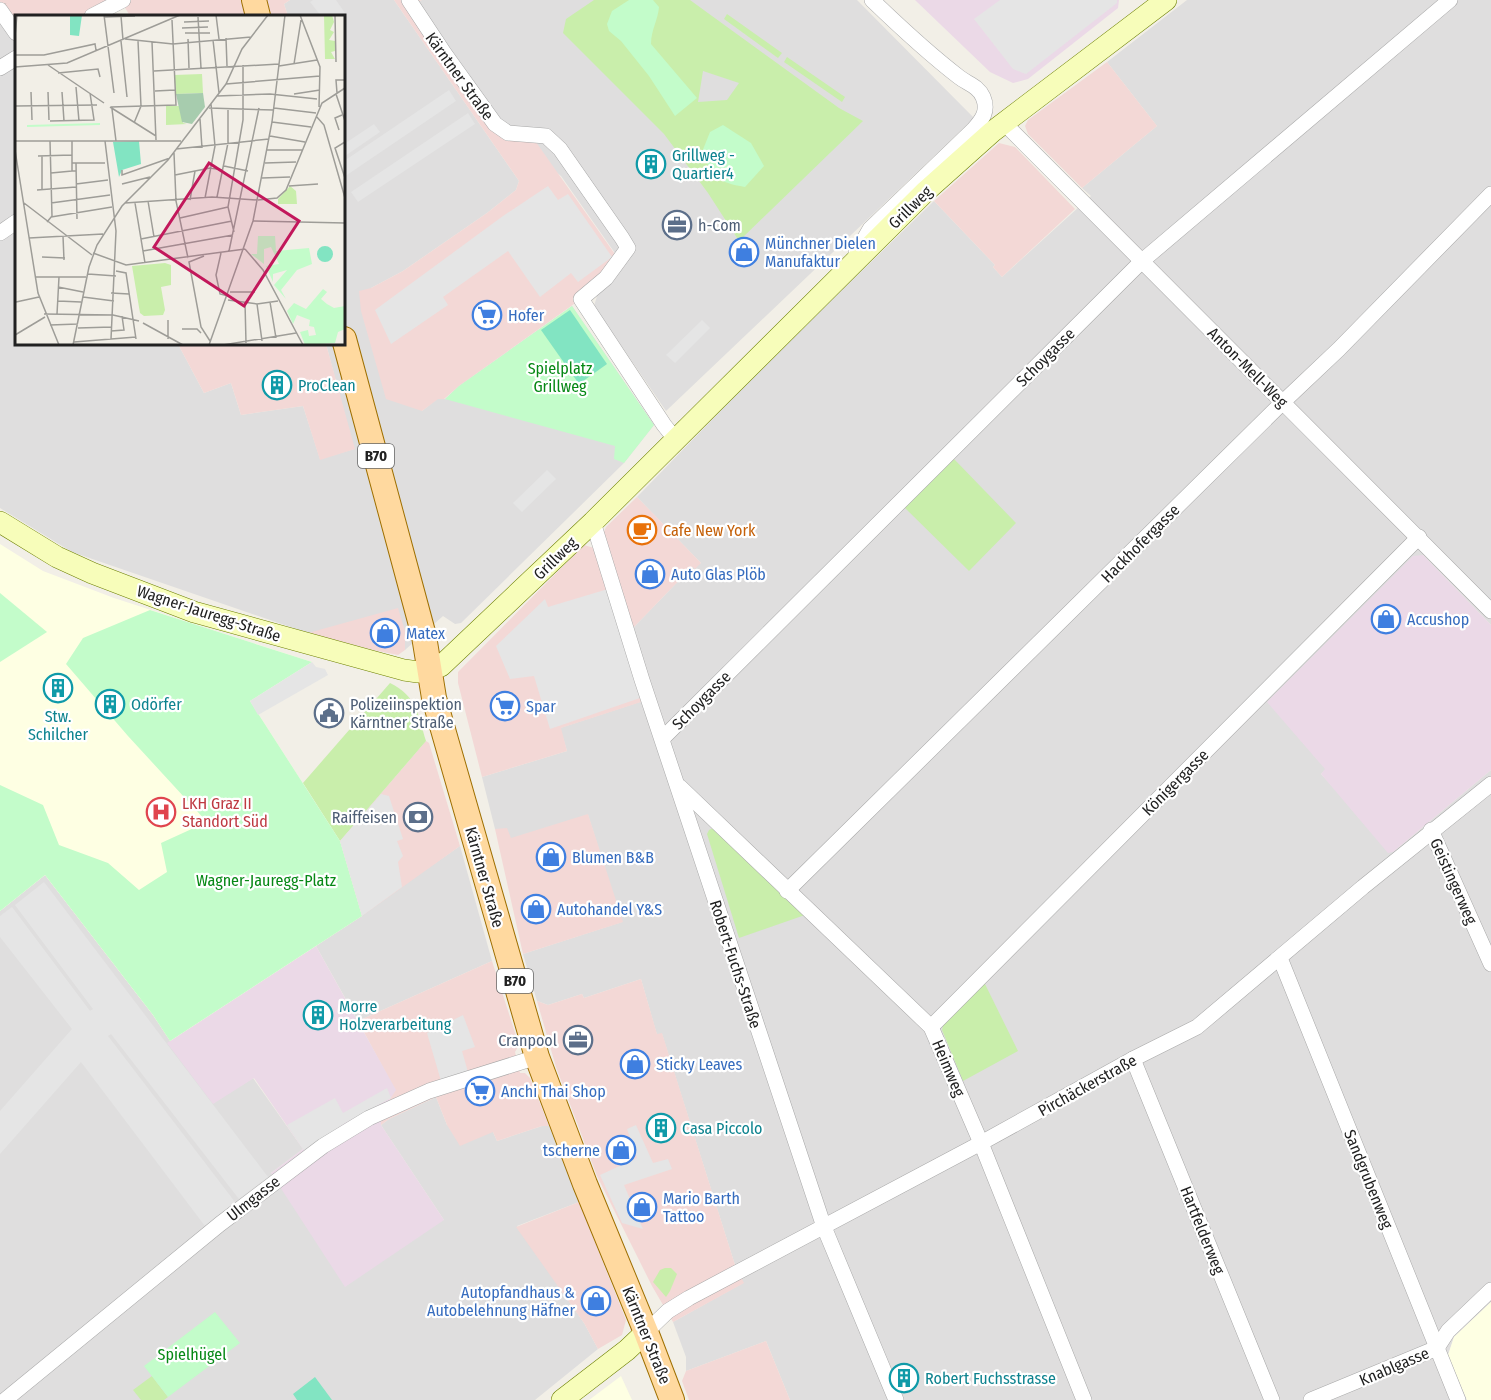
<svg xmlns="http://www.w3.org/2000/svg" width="1491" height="1400" font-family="'Fira Sans Condensed',sans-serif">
<rect width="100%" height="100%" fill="#f2efe7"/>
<!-- residential -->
<g fill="#dfdede">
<path d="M290 0H394L519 181 516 190 487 213 403 271 371 288 422 411 438 398 445 399 459 386 572 306 654 425 624 463 461 623 455 624 443 616 405 650V633H308L72 552 0 508V10L16 33V344H178L204 393 231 383 241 415 303 406 320 459 354 449 326 344H344V16H288L284 4Z"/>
<path d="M422 0H857L974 118 666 411 594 306 598 293 624 266 561 176 508 133 412 4Z"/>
<path d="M1187 0H1491V625L1423 555 1325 770 1321 774 1393 852 1491 770V1302L1454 1337 1448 1355 1467 1400H790L766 1341 686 1371V1357L673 1322 743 1283 735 1265 662 1034 657 1035 641 979 584 998 582 994 548 1005 537 1001 523 954 622 922 588 815 511 839 503 829H495L482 777 567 751 560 728 655 697 633 628 692 567 701 563 637 497 774 356 934 201 995 265 993 267 1002 277 1091 196 1082 188 1157 126 1107 62Z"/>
<path d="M460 846 492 961 358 1021 316 946Z"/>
<path d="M45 875 153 1015 213 1103 253 1078 303 1149 271 1173 444 1220 381 1125 389 1119 436 1097 447 1125 493 1132 497 1141 542 1126H549L579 1202 517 1226 584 1323 598 1349 535 1400H0V911Z"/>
</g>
<!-- commercial -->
<g fill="#f3d8d6">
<path d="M0 0H290L284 4 288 16H130L121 1 92 16H16V33L0 10Z"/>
<path d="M394 0H422L412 4 495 124 531 135 624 267 598 293 581 299 459 386 444 399H438L422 411 386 399 361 311 359 291 371 288 403 271 487 213 516 190 519 181Z"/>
<path d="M1107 62 1157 126 1082 188 1028 134 1025 126 1028 120Z"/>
<path d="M999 143 1015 147 1075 209 1002 277 993 267 995 265 934 201Z"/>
<path d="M178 344H326L355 449 320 460 303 406 241 415 231 383 204 393Z"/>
<path d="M637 497 701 563 695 569 692 567 633 628 603 534 606 527Z"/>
<path d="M584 545 594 548 641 702 561 728 567 751 482 777 458 683V672Z"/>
<path d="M398 608 405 631V650L398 655 373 650 308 633Z"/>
<path d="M426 741 429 743 460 846 362 916 340 841Z"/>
<path d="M588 814 623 922 523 954 495 829 507 828 511 838Z"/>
<path d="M492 961 519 1045 515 1052 520 1073H525L530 1078 549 1126H542L497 1141 493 1132 460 1146 447 1125 436 1097 389 1119 381 1125V1113L395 1090 358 1021Z"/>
<path d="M641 979 657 1034 662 1033 735 1265 744 1283 673 1322 652 1286 597 1176 556 1067 537 1001 548 1005 582 994 584 998Z"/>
<path d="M579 1202 626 1320 622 1335 598 1349 584 1323 516 1227Z"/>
<path d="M766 1341 790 1400H689L682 1381 686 1371Z"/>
</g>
<!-- industrial -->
<g fill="#ebd9e7">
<path d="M915 0H1119L1118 8 1028 79 1013 83 990 72Z"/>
<path d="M1423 555 1491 625V770L1393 852 1388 853 1321 774 1325 769 1267 702 1413 556Z"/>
<path d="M316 946 396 1090 381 1113V1125L444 1220 345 1287 271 1173 303 1149 254 1078 213 1104 167 1043Z"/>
</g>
<!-- education -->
<g fill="#feffe3">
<path d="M0 544 43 571 114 598 312 662 250 701 340 841 362 916 170 1041 153 1015 45 875 0 911Z"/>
<path d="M1491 1302V1400H1467L1448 1355 1454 1337Z"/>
<path d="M621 1376 632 1400H589Z"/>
</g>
<!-- grass -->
<g fill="#c9eeab" fill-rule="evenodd">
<path d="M594 0H690L839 108 863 121 739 241 708 193 664 134 563 33 566 19ZM703 71 739 83 727 100 698 102Z"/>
<path d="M727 14 782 53 778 58 724 19Z"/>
<path d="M787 57 845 97 842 102 784 62Z"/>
<path d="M953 458 1016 523 969 571 904 507Z"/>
<path d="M390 683C417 696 418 715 426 741L340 841 303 783Z"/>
<path d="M713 828 805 915 739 938 707 834 709 830Z"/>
<path d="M984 982 1018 1051 963 1081 942 1030 944 1021Z"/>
<path d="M665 1268H671L677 1274 670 1291 666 1297 653 1282 660 1270Z"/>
<path d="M152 1376 168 1397 164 1400H141L133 1390Z"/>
</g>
<!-- park -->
<g fill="#c3fcca">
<path d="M629 0H653L659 7C658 20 651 30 651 44L697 98 675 116 649 76 621 41 609 31 607 24 612 11Z"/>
<path d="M723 125 751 143 764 166 745 187C717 182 714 178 702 152L710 132Z"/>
<path d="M572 306 654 425 624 463 614 459 615 446 445 399 459 386Z"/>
<path d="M0 593 47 632 0 662Z"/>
<path d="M150 610 312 662 250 701 340 841 362 916 170 1041 153 1015 45 875 0 911V785L43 805 59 845 108 863 139 890 167 872 161 843 207 822 128 736 66 664 83 638Z"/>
<path d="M215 1312 240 1343 168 1397 144 1366Z"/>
</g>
<!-- pitch -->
<g fill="#82e4c2">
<path d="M570 310 607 364 579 384 541 330Z"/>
<path d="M315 1377 332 1400H297L293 1394Z"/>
</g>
<!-- parking -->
<g fill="#e5e5e5">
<path d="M313 0H336L345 13 341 16H321L310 2Z"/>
<path d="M1000 0H1117V3L1026 74 1013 69 974 19Z"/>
<path d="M449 90 456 101 344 177V161Z"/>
<path d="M468 113 475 124 358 202 351 192Z"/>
<path d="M374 124 380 132 345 156 344 144Z"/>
<path d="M548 186 558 200 568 194 612 257 578 282 571 273 540 297 508 251 443 297 448 305 391 344 375 310 503 216Z"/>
<path d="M702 320 710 328 675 363 666 355Z"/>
<path d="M547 470 556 479 522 512 513 503Z"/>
<path d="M608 589 640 698 550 729 534 676 510 679 496 646 545 599 548 607Z"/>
<path d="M312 662 316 667 325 669 328 675 258 715 250 701Z"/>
<path d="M381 794 389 796 403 839 397 841 403 856 398 862 402 887 362 916 340 841Z"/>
<path d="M44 882 268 1177 239 1199 111 1034 108 1036 235 1202 205 1226 81 1062 0 1154V1111L72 1029 0 937V916L12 907 90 1011 93 1009 15 905Z"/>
<path d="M463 1015 475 1047 462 1051 468 1072 441 1081 427 1033Z"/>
<path d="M387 1088 391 1098 345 1123 305 1152 287 1125 335 1098 343 1113Z"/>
<path d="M636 1125 653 1163 668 1159 672 1169 624 1185 643 1229 622 1223 600 1175 637 1158 627 1129Z"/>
</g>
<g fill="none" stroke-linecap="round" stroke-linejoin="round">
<!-- minor casing -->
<g stroke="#a8a8a8" stroke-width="16">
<g id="minor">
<path d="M409 0 444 53 495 124 508 133 546 136 560 149 622 238 628 248 606 278 581 299 664 425 676 440"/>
<path d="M0 10 16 33"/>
<path d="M92 16 123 0"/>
<path d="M0 68 16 58"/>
<path d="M1004 123 1491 611"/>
<path d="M0 233 16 222"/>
<path d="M856 253 870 229 973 130C982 120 989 111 983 97 978 86 968 84 959 77 928 53 900 27 872 0"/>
<path d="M593 522 642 680 824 1227 896 1400"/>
<path d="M663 738 1142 261 1450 0"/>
<path d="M680 787 931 1027 981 1143 1084 1400"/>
<path d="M1431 830 1491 964"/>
<path d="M787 891 1283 402 1339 349 1491 194"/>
<path d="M1278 959 1282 963 1458 1400"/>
<path d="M931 1027 1419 537"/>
<path d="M1133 1059 1272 1400"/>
<path d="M646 1332 668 1311 689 1298 981 1143 1133 1059 1197 1027 1363 887 1491 784"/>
<path d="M5 1400 220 1224 323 1146 369 1118 429 1091 537 1057"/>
<path d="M1311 1400 1437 1348 1448 1331 1491 1290"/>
</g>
</g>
<!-- secondary casing -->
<g stroke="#6d8000" stroke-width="22">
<g id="secondary">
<path d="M0 522 57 557 92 573 194 612 404 670 418 672 441 666 593 522 926 191 992 132 1166 0"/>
<path d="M562 1400 627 1350 646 1332"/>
</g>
</g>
<!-- primary casing -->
<g stroke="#9e6f00" stroke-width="26">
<g id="primary">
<path d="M254 0 258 16"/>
<path d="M344 339 424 636 434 698 446 740 537 1057 585 1184 646 1332 672 1400"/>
</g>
</g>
<!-- minor -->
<use href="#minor" stroke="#fff" stroke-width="15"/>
<!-- secondary -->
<use href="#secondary" stroke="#f7fdba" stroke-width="21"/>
<!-- primary -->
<use href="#primary" stroke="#ffd99f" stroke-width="24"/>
</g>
<!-- icons -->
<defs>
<g id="building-ring" transform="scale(1.5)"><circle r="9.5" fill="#fff" stroke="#0f9aa8" stroke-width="1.5"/><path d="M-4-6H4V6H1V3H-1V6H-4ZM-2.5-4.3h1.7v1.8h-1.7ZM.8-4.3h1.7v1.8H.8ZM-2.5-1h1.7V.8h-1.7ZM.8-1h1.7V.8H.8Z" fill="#0f9aa8"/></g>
<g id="office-ring" transform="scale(1.5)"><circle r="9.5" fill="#fff" stroke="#5c6f8a" stroke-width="1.5"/><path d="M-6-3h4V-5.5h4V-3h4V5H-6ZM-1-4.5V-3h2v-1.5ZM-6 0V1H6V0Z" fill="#5c6f8a"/></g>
<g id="shop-ring" transform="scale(1.5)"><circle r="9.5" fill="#fff" stroke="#3f7fe0" stroke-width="1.5"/><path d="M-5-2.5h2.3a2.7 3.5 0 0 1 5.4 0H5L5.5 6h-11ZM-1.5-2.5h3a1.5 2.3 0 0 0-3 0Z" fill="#3f7fe0"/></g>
<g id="supermarket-ring" transform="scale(1.5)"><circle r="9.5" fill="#fff" stroke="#3f7fe0" stroke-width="1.5"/><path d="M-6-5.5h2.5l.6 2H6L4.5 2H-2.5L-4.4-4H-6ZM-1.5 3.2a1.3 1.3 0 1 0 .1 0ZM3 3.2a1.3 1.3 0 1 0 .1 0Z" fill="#3f7fe0"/></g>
<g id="cafe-ring" transform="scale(1.5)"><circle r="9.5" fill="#fff" stroke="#e8710a" stroke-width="1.5"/><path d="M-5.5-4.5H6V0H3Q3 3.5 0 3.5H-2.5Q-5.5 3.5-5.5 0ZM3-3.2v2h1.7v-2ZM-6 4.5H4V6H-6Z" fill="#e8710a"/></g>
<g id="civic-ring" transform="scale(1.5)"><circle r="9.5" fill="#fff" stroke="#5c6f8a" stroke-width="1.5"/><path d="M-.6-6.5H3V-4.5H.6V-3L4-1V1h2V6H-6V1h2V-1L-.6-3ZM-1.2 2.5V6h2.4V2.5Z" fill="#5c6f8a"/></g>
<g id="hospital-ring" transform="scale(1.5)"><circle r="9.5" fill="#fff" stroke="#e0444e" stroke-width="1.5"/><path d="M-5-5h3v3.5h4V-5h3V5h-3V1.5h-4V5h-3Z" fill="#e0444e"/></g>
<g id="bank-ring" transform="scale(1.5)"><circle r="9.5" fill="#fff" stroke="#5c6f8a" stroke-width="1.5"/><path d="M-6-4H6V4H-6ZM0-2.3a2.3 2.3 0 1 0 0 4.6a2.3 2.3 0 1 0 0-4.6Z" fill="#5c6f8a"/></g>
</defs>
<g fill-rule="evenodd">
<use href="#building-ring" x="651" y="164"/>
<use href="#office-ring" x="677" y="225"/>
<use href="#shop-ring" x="744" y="252"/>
<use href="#supermarket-ring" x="487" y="315"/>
<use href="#building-ring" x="277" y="385"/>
<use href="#cafe-ring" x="642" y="530"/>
<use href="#shop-ring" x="650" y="574"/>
<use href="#shop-ring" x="1386" y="619"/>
<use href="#shop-ring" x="385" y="633"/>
<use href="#building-ring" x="58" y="688"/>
<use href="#building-ring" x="110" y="704"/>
<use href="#supermarket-ring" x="505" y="706"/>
<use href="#civic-ring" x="329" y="713"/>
<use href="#hospital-ring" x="161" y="812"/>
<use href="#bank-ring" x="418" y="817"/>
<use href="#shop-ring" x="551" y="857"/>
<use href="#shop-ring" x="536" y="909"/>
<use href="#building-ring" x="318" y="1015"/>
<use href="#office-ring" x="578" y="1040"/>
<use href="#shop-ring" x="635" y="1064"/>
<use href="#supermarket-ring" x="480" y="1091"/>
<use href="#building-ring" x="661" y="1128"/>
<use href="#shop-ring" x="621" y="1150"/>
<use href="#shop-ring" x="642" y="1207"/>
<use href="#shop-ring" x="596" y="1301"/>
<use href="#building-ring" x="904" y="1378"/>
</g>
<g text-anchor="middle" stroke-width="4.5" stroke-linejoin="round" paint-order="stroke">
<!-- shield labels -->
<g fill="#fff" stroke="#646464" stroke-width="1.5">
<rect x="358" y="444" width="36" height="24" rx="4.5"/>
<rect x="497" y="969" width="36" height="24" rx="4.5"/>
</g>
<g font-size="15" font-weight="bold" fill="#212121">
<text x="376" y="461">B70</text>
<text x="515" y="986">B70</text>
</g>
<!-- street labels -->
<g font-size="16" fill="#212121" stroke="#fff">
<text transform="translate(460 76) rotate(54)" y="6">Kärntner Straße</text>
<text transform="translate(910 207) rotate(-44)" y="6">Grillweg</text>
<text transform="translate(1045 357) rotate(-45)" y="6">Schoygasse</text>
<text transform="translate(1248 367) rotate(45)" y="6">Anton-Mell-Weg</text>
<text transform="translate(1140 543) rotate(-45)" y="6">Hackhofergasse</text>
<text transform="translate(555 558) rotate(-44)" y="6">Grillweg</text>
<text transform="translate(209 613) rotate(18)" y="6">Wagner-Jauregg-Straße</text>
<text transform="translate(701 700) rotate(-45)" y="6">Schoygasse</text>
<text transform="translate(1175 782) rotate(-45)" y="6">Königergasse</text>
<text transform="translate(485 877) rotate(74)" y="6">Kärntner Straße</text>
<text transform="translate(1454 881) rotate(66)" y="6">Geistingerweg</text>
<text transform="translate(736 964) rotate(72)" y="6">Robert-Fuchs-Straße</text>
<text transform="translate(949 1068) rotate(67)" y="6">Heimweg</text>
<text transform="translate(1087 1085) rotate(-29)" y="6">Pirchäckerstraße</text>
<text transform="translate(1369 1179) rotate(68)" y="6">Sandgrubenweg</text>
<text transform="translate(253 1198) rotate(-38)" y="6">Ulmgasse</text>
<text transform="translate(1203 1230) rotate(68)" y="6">Hartfelderweg</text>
<text transform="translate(647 1335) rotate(68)" y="6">Kärntner Straße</text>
<text transform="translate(1394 1366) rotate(-23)" y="6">Knablgasse</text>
</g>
<!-- culture labels -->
<g font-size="16" fill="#0d838f" stroke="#fff" text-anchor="start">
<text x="672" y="161">Grillweg -<tspan x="672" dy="18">Quartier4</tspan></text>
<text x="298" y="391">ProClean</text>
<text x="131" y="710">Odörfer</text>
<text x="58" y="722" text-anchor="middle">Stw.<tspan x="58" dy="18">Schilcher</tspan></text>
<text x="339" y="1012">Morre<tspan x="339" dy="18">Holzverarbeitung</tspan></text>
<text x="682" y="1134">Casa Piccolo</text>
<text x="925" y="1384">Robert Fuchsstrasse</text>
</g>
<!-- service labels -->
<g font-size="16" fill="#4e5e75" stroke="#fff" text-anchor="start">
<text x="698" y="231">h-Com</text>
<text x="350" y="710">Polizeiinspektion<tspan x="350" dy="18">Kärntner Straße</tspan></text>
<text x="397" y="823" text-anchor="end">Raiffeisen</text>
<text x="557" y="1046" text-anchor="end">Cranpool</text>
</g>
<!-- shop labels -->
<g font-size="16" fill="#366cbe" stroke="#fff" text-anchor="start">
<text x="765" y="249">Münchner Dielen<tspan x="765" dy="18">Manufaktur</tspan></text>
<text x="508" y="321">Hofer</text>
<text x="671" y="580">Auto Glas Plöb</text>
<text x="1407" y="625">Accushop</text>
<text x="406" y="639">Matex</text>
<text x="526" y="712">Spar</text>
<text x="572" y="863">Blumen B&amp;B</text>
<text x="557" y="915">Autohandel Y&amp;S</text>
<text x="656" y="1070">Sticky Leaves</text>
<text x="501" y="1097">Anchi Thai Shop</text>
<text x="600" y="1156" text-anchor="end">tscherne</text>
<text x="663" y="1204">Mario Barth<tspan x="663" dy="18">Tattoo</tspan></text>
<text x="575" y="1298" text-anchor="end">Autopfandhaus &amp;<tspan x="575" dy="18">Autobelehnung Häfner</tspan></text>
</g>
<!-- park labels -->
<g font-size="16" fill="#068815" stroke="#fff">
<text x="560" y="374">Spielplatz<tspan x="560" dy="18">Grillweg</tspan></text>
<text x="266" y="886">Wagner-Jauregg-Platz</text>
<text x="192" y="1360">Spielhügel</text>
</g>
<!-- food labels -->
<g font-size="16" fill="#c56008" stroke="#fff" text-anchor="start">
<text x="663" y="536">Cafe New York</text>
</g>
<!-- health labels -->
<g font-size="16" fill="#be3a42" stroke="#fff" text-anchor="start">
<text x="182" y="809">LKH Graz II<tspan x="182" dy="18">Standort Süd</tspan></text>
</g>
</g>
<!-- overview -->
<g transform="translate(15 15)">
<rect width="330" height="330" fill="#f2efe7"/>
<path d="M309 0H317L319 7 315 15 319 17 314 25 320 26V36L316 37 320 44H310ZM187 59 188 78 161 79 159 60ZM151 91H166L168 108 172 109 151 110ZM275 171 281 176 282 189H263V184ZM150 248 156 250V270L146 272 150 295 148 300 129 301 125 298 117 251Z" fill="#c9eeab"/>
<path d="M188 78 190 92 177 109 167 107 161 79Z" fill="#a7ccae"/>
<path d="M85 108V110L12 112V110ZM243 221H260L261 236 294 233 297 249 282 255 266 275 271 284 259 270 272 255 258 259V267L251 251 264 249 256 232 249 234V249L236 239H242ZM308 274 312 277 306 284 312 289 319 293 330 291V314L323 317 320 328 290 330 285 317 293 315 294 321 301 320 299 312 294 311 295 305 282 300 278 309 272 296 279 288 291 294Z" fill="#c3fcca"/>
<path d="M55 0H67L64 21 55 20ZM124 126 126 149 107 155 104 162 98 127ZM302 239a8 8 0 1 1 16 0a8 8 0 1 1-16 0Z" fill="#82e4c2"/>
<path fill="none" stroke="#9e9d98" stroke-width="1.5" d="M89 0 99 78M201 0 204 24M285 0 305 52 304 92M320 0 321 47M106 1 108 25M89 2 120 1M183 2 186 53M169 7 194 6M167 13 193 12M170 18H195M0 21 2 0M211 23 212 51M110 24 158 29 236 22M173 24 174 53M198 25 204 78M106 26 112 82M137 27 141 125M0 40H29L80 29 81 35M279 49 286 5M33 50 89 88M264 51 302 45M0 52 52 48 165 0M139 56 264 49M43 58 83 54 85 62M211 69 305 61M61 72 64 106M140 76 160 75M16 77 17 105M33 77 34 105M47 77 49 106M322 78 321 65H330M279 79 305 75M321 79 330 106M202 81 255 79 302 84M0 91 82 90M95 92 141 121M96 92 161 90 157 5M194 93 259 95M259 93 301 98M97 94 101 126M301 101 309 110 330 183M185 104 187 133M35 106 79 105 75 78M257 107 296 112M119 108 126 91 123 26M324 115 320 103 327 100M255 121 290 127M0 126H166M57 126V148M90 126 101 216 96 324M330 127 320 133 330 163M161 134 254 124M0 135 23 278 44 330M252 135H287M159 138 161 186 173 243M23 141 57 140M27 141V175M61 148H90M250 148 281 147M209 151 233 156M107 155V160L155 143M61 156H57V148H61L62 204M36 158 57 156M160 160 195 153 208 155M247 163 275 162M61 169 93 165M107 169 135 162M274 171 303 169M22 175 61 172M202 182 213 128V95M190 183 200 131 196 89M175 185 180 156M243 185 262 183 271 175 307 88 330 73M133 186 139 222M9 188 77 240M36 188 95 180M110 188 197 182 242 185M120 188 130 248M36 202 97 192M165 203 213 192M238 206 330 208M32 207 37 201 35 126M219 217 213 192 228 105V50M48 221 49 245M14 223 88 219M126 224 217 206M230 234 248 255 288 330M128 236 218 220M214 236 244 93M78 238 111 250 230 234M206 238 201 260 205 279 213 281M189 241 174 247 186 312 195 326M27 242 50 243M101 256 111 258 121 324M73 259 101 261M20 262H71M43 272 68 277M215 277H240M96 278 114 279M68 282 99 286M213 285 242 289 263 286M43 286 66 287M1 287 24 282M230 287 231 328M255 287 261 323M242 289 247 326M29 299 98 300 124 306M42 299 44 262M128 308 168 330M35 310 63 309M63 313 97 312M167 314H182L186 318M96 316 109 315 107 301M0 320 30 302M153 324V305M59 327 121 322M58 330 74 252 82 230 107 191 153 145 211 69 227 34 253 0M194 330 238 206 257 107 270 0M208 330 281 318"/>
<path fill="#c2185b" fill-opacity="0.15" stroke="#c2185b" stroke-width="3" d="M194 148 284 206 229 291 139 232Z"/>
<rect width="330" height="330" fill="none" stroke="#212121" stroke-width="3"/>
</g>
</svg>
